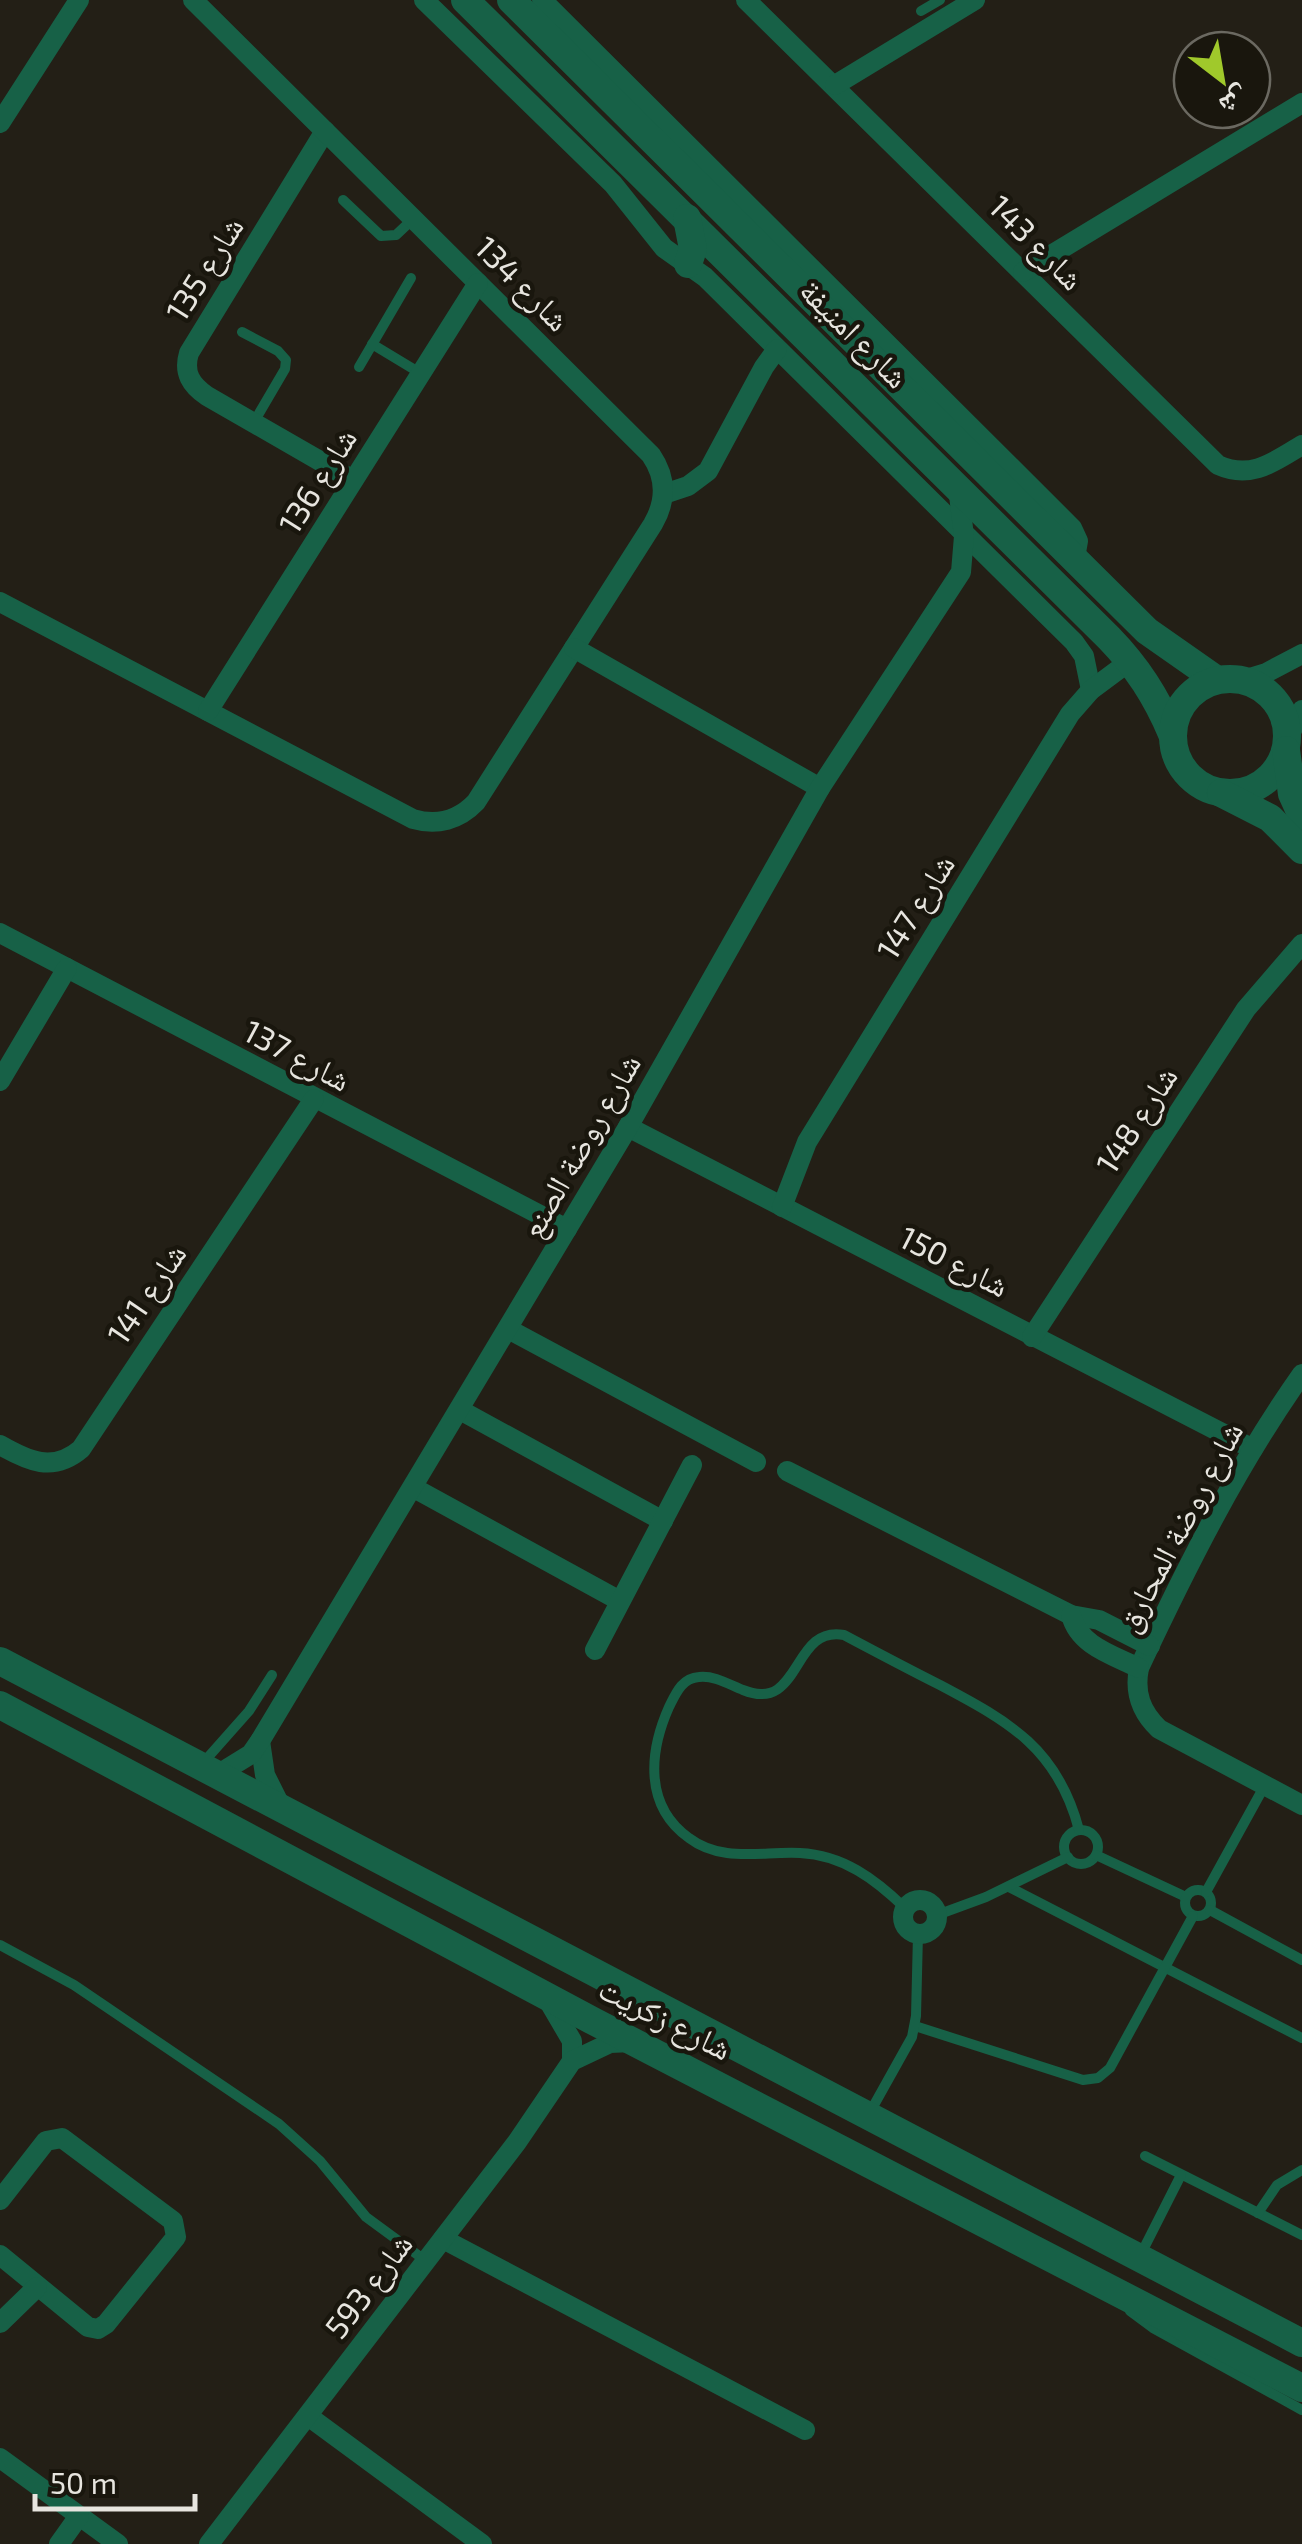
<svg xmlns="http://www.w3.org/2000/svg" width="1302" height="2544" font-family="'Exo 2','Noto Naskh Arabic',sans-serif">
<rect width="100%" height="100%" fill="#231f16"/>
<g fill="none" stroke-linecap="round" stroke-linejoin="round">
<!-- service -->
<g stroke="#176147" stroke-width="10">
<path d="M921 11 940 0"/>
<path d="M343 200 381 236 396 235 413 219"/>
<path d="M242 332 278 351 286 360 285 369 254 422"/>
<path d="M372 344 420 373"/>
<path d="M359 367 411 278"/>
<path d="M202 1764 249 1711 272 1675"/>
<circle cx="1081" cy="1847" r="17"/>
<path d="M1096 1855 1186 1897"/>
<path d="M1009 1887 1302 2038"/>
<circle cx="1198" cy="1903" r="13"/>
<path d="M1206 1892 1265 1785"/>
<path d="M905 1908C875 1879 843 1855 800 1853 762 1851 722 1863 689 1838 644 1806 649 1752 669 1707 676 1693 682 1678 699 1677 714 1675 730 1685 743 1690 802 1714 791 1625 844 1635 876 1652 908 1669 940 1685 1010 1722 1058 1749 1079 1830"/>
<path d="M1210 1910 1302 1960"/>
<path d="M937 1915 986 1897 1068 1857"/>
<path d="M0 1945 74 1985 279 2124 320 2161 366 2217 426 2261"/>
<path d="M915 2026 1083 2080 1098 2078 1110 2068 1193 1916"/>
<path d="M869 2114 912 2037 916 2016 918 1934"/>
<path d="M1145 2156 1302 2235"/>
<path d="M1258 2213 1277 2185 1302 2170"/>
<path d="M1141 2254 1181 2175"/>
<path d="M1130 2311 1153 2328 1302 2410"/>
</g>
<!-- minor -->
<g stroke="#176147" stroke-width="20">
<path d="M424 0 613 184 664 248 705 277 1074 642 1084 656 1091 690"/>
<path d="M542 0 1072 528 1078 541 1075 558"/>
<path d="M746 0 1218 465C1251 480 1274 462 1302 445"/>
<path d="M835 85 975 0"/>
<path d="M0 123 79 0"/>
<path d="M325 131 189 353C183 373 191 385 207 396L353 480"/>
<path d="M1023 272 1302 103"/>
<path d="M664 494 688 486 708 471 764 367 777 349"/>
<path d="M0 602 413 819C437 826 459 820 476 802L653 524C667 500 666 477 651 455L193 0"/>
<path d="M574 648 820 788"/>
<path d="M1243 680 1266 673 1302 654"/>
<path d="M208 711 478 283"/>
<path d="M1286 742 1302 710"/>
<path d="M0 933 567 1229"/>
<path d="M0 1081 67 968"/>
<path d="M628 1127 1253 1449"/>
<path d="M782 1207 807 1142 1070 714 1091 690 1130 661"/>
<path d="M508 1329 756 1462"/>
<path d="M1032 1337 1246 1009 1302 944"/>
<path d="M1302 1374C1237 1466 1187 1566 1139 1668 1134 1693 1141 1712 1159 1729L1302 1805"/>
<path d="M460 1410 663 1521"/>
<path d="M0 1445C28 1461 53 1473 81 1449L314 1099"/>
<path d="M787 1471 1071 1615 1099 1620 1150 1646"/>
<path d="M414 1488 620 1601"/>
<path d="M1071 1615C1079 1646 1113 1655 1139 1668"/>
<path d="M595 1650 692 1465"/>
<path d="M260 1741 265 1775 280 1805"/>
<path d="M217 1775 251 1754 260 1741 628 1127 820 788 961 572 964 536 958 487"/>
<circle cx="920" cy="1917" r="17"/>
<path d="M548 2000 572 2041V2061"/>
<path d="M0 2200 46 2141 62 2138 173 2221 176 2237 106 2324 98 2329 88 2327 0 2255"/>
<path d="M443 2239 805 2430"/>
<path d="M0 2323 37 2287"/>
<path d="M308 2416 482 2544"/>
<path d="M0 2458 118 2544"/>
<path d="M59 2544 79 2516"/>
<path d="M209 2544 517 2142 572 2061 610 2043 632 2042"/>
</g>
<!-- tertiary -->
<g stroke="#176147" stroke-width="28">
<path d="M465 0 1109 638C1137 667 1156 696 1172 734"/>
<path d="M511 0 1147 631 1217 680"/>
<path d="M687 218 693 249 688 264"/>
<circle cx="1230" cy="736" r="57"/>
<path d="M1286 750 1292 794 1302 816"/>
<path d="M1221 793 1270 818 1302 850"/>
<path d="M0 1661 1302 2343"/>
<path d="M0 1705 595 2022 1302 2388"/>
</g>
</g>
<g text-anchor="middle" stroke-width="9" stroke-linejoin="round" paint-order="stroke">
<!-- street labels -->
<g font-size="32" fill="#e7e5df" stroke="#19160d">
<text transform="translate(1036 243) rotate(45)" y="11">شارع 143</text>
<text transform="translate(205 269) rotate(-58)" y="11">شارع 135</text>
<text transform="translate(522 284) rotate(45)" y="11">شارع 134</text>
<text transform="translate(854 334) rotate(45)" y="11">شارع امنيفة</text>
<text transform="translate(318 481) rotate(-58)" y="11">شارع 136</text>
<text transform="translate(916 907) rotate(-58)" y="11">شارع 147</text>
<text transform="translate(297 1056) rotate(28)" y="11">شارع 137</text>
<text transform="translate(1137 1120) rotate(-57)" y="11">شارع 148</text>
<text transform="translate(581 1146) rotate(-60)" y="11">شارع روضة الصنع</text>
<text transform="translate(954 1262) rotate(27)" y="11">شارع 150</text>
<text transform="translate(147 1294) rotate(-56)" y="11">شارع 141</text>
<text transform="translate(1180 1527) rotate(-62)" y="11">شارع روضة المحارق</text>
<text transform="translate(665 2019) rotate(27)" y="11">شارع زكريت</text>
<text transform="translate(369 2286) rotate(-53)" y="11">شارع 593</text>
</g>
</g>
<!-- north arrow -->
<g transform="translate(1222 80) rotate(149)"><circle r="48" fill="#19160d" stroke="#6b6961" stroke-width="2.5"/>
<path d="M0-8L18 38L0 25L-18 38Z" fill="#a0c92b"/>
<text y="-15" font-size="28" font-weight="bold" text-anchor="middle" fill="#e7e5df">ش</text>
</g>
<!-- scale -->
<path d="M35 2494v15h160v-15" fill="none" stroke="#e7e5df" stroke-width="5"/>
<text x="50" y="2494" font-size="30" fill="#e7e5df" stroke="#19160d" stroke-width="8" paint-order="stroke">50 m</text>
</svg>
